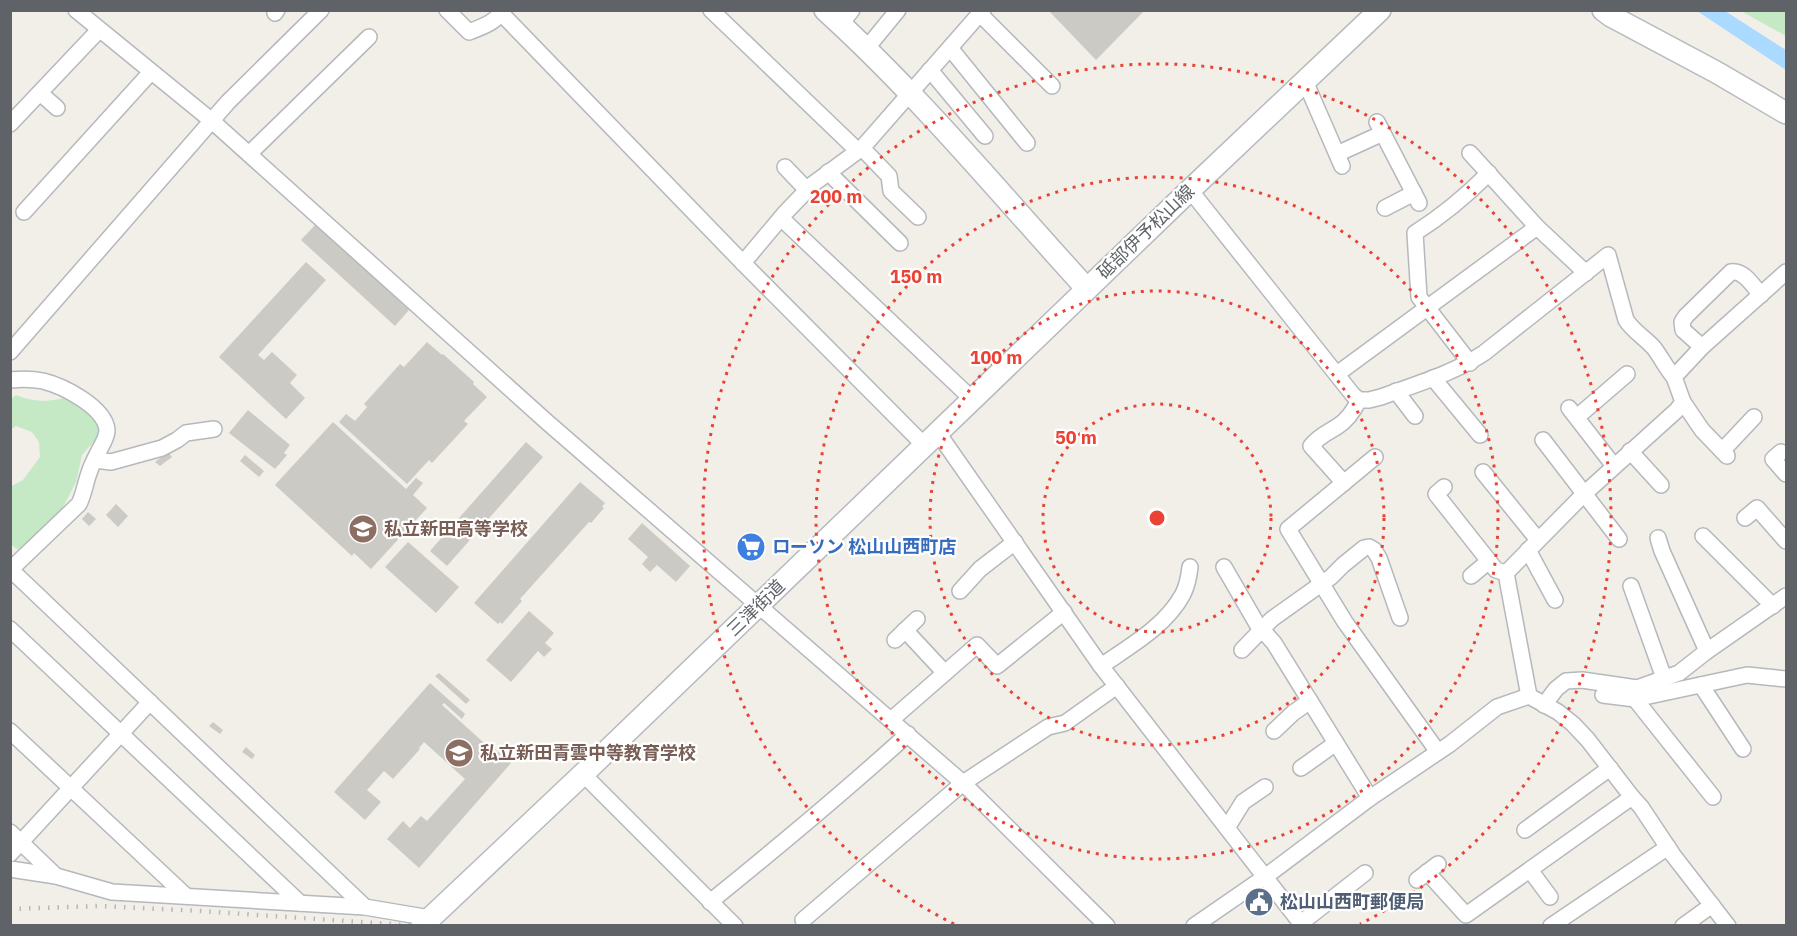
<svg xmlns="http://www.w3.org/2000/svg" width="1797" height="936" font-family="'IBM Plex Sans','Noto Sans JP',sans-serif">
<rect width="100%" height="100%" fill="#f1efe8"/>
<!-- green -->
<g fill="#c5e8c5">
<path d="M1741 11H1786V36Z"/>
<path d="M16 395C36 403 49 402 69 397L85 405 100 427 96 439 82 455 76 482 61 511 19 550 11 545 10 487 23 480 40 457 39 442 32 432 16 426 11 429V399Z"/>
</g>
<!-- water -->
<path fill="#aadaff" d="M1697 11H1725L1786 50V70Z"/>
<!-- building -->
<g fill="#cccac5">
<path d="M1048 10H1145L1096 60Z"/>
<path d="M316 224 409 310 395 326 301 240Z"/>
<path d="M306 262 326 280 258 355 264 360 272 352 297 375 290 383 305 398 286 419 219 357Z"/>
<path d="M427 342 442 355 443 354 474 382 473 384 487 397 464 421 468 424 432 463 429 460 407 484 339 422 346 414 355 421 367 407 364 404 400 364 404 367Z"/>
<path d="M248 410 290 445 284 453 287 455 275 469 229 433Z"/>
<path d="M333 422 406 489 416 478 423 483 413 495 427 508 371 569 354 553 352 556 275 485Z"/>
<path d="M526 442 543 457 447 566 430 551Z"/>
<path d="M168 452 172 457 160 466 155 462Z"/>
<path d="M245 455 264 471 259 477 240 461Z"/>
<path d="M580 482 605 503 602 507 604 508 591 523 589 522 520 599 522 601 502 624 500 622 498 624 474 603Z"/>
<path d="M116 504 128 516 118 527 106 515Z"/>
<path d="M88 512 96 519 89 526 82 519Z"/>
<path d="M642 523 690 566 676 582 657 565 650 572 642 564 648 557 628 539Z"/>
<path d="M408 542 459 587 436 613 385 567Z"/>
<path d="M529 611 554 633 545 643 552 649 544 657 538 651 511 682 486 660Z"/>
<path d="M439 673 470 700 466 704 435 676Z"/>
<path d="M430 683 465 714 462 719 444 703 442 705 492 750 494 748 511 763 419 868 387 839 403 821 410 828 421 816 427 821 465 779 424 742 419 748 420 749 393 779 384 771 367 790 381 802 365 820 334 792Z"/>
<path d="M213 722 223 730 220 734 209 726Z"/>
<path d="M246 747 255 755 252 759 242 752Z"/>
</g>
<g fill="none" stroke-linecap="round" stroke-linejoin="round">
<!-- street casing -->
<g stroke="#b5b8bc" stroke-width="18">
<g id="street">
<path d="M76 10 212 121 547 422 963 783 1107 926"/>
<path d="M447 10 469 32C481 27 496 23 502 10"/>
<path d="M711 10 858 151"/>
<path d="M275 13 277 10"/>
<path d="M501 13 743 263 925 446"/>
<path d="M980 14 1052 86"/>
<path d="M840 25 852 10"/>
<path d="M950 48 1027 143"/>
<path d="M866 49 898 10"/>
<path d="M930 70 985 136"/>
<path d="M1305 81 1342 166"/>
<path d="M40 93 57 108"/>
<path d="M1377 122 1419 203"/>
<path d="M10 124 99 30"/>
<path d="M862 148 889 176 891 191 918 217"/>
<path d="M1470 153 1537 227 1586 273"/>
<path d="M249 154 369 37"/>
<path d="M1337 154 1383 133"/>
<path d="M785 167 807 190"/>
<path d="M828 172 900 243"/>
<path d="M1190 190 1353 395 1359 400H1369L1381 397C1416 384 1452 374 1484 353L1608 255 1626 320C1633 331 1645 338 1654 348 1661 357 1666 368 1674 377"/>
<path d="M1385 208 1414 193"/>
<path d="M24 212 151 72"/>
<path d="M781 218 973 400"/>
<path d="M743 263 785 213 813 184 862 148 983 10"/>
<path d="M1702 347 1683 330 1682 322 1686 316 1731 272C1744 270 1753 286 1761 295"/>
<path d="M10 352 228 102 321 10"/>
<path d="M1470 363 1419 297 1415 233C1442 216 1466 196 1489 173"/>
<path d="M1337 374 1537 227"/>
<path d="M1433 378 1480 435"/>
<path d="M10 380C21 379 33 379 43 381 63 386 105 407 107 430 107 435 105 439 103 443 98 453 92 463 89 473 85 484 84 494 79 504L10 570"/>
<path d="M1396 391 1415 416"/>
<path d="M1683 402 1702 430 1727 456"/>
<path d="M1569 408 1614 466"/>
<path d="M1577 417 1627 374"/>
<path d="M938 433 1101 666 1303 926"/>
<path d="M1543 440 1619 539"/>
<path d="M1630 451 1661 485"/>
<path d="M1722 451 1754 417"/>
<path d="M1781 452 1773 459 1786 474"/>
<path d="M1375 457 1288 529 1345 622 1438 752"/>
<path d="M95 460 111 462 162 448 177 440 186 433 214 429"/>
<path d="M1483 472 1538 540"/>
<path d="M1344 483 1311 446C1320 435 1326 434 1338 426 1348 420 1354 410 1359 400"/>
<path d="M1444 487 1436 494 1496 570 1506 573"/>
<path d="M1745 518 1757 508 1786 541"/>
<path d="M1703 536 1773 606"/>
<path d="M1658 538 1662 551 1707 651"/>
<path d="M1528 550 1555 600"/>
<path d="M1224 567 1257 624 1274 643 1370 798"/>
<path d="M10 569 365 907"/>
<path d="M1471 576 1489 561"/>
<path d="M1631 586 1664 678"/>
<path d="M960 591 980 569 1015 542"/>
<path d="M10 629 300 903"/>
<path d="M905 630 945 673"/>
<path d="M895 640 917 619"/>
<path d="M1242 650 1272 619 1331 577 1343 565 1364 548 1369 547 1374 550 1379 558 1400 618"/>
<path d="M1101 666C1130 646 1166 626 1183 594 1187 586 1189 576 1190 567"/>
<path d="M1701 685 1743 749"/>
<path d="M1603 695 1635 699 1747 675 1786 679"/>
<path d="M1529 696 1506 573 1584 494 1677 410 1683 402 1674 377 1702 347 1786 272"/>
<path d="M1635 699 1713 797"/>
<path d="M1544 705 1556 689 1566 681 1582 680 1637 688 1679 673 1707 651 1786 596"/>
<path d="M891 720 977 645 997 666 1064 612"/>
<path d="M10 731 185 895"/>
<path d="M1274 731 1293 713 1310 701"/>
<path d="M1301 768 1336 743"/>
<path d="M583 774 735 926"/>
<path d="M1227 828 1243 802 1265 787"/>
<path d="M1525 830 1610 768"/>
<path d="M10 832 56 876"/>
<path d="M10 854 150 702"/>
<path d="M10 869 56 876 112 892 365 907 430 918"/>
<path d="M1530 870 1550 897"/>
<path d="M1427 872 1466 915 1632 797"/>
<path d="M1417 880 1438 864"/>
<path d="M710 902C778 847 843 793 908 734"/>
<path d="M803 920 963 783 1048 727 1065 723 1117 686"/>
<path d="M1301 923 1365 873"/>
<path d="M1194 926 1265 877 1370 798 1450 744 1497 707 1529 696 1558 712 1573 724 1588 740 1632 797 1641 807 1673 855 1728 926"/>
<path d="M1551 926 1668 847"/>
<path d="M1683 926 1712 905"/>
</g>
</g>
<!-- secondary casing -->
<g stroke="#b6babf" stroke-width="24">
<g id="secondary">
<path d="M825 10C920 96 1001 195 1087 289"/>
<path d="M1603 10 1611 16 1716 72 1786 113"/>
<path d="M422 926 583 774 1190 190 1380 10"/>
</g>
</g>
<!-- street -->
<use href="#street" stroke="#fff" stroke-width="15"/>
<!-- secondary -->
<use href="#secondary" stroke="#fff" stroke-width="21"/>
<!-- rail -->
<path stroke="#b6b7b8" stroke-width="4.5" stroke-dasharray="1.5 8" stroke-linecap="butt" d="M10 909 99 906 200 911 419 926"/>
</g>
<!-- distance rings -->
<g fill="none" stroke="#ea4335" stroke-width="3" stroke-dasharray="3 6">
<circle cx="1157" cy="518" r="114"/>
<circle cx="1157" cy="518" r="227"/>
<circle cx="1157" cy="518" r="341"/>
<path d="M954 924A454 454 0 1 1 1360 924"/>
</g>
<!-- icons -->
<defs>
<g id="school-disc" transform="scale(1.5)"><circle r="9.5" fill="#8d6e63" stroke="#fff"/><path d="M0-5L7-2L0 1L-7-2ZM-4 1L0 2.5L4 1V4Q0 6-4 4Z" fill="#fff"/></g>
<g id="supermarket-disc" transform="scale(1.5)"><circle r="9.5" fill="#3f7fe0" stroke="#fff"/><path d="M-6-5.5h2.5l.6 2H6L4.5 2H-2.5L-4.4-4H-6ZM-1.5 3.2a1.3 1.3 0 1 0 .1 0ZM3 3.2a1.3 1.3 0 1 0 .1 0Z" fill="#fff"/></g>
<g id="civic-disc" transform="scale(1.5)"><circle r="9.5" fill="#5c6f8a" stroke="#fff"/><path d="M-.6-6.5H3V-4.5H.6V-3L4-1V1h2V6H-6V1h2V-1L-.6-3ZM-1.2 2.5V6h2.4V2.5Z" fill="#fff"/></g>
</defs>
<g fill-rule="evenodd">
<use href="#school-disc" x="363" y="529"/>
<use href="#supermarket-disc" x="751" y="547"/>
<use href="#school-disc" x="459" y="753"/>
<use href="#civic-disc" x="1259" y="902"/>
</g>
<g text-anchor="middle" stroke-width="4.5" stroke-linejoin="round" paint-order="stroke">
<!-- street labels -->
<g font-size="18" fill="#5f6368" stroke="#fff">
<text transform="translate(1146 232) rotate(-44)" y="6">砥部伊予松山線</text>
<text transform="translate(756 608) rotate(-44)" y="6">三津街道</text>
</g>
<!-- education labels -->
<g font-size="18" font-weight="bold" fill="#785e54" stroke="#fff" text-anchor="start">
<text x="384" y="535">私立新田高等学校</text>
<text x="480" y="759">私立新田青雲中等教育学校</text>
</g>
<!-- shop labels -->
<g font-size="18" font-weight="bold" fill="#366cbe" stroke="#fff" text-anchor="start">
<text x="772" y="553">ローソン 松山山西町店</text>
</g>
<!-- service labels -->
<g font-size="18" font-weight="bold" fill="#4e5e75" stroke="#fff" text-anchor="start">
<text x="1280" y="908">松山山西町郵便局</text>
</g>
</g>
<circle cx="1157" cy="518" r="9" fill="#ea4335" stroke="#fff" stroke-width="3"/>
<g font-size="18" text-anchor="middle" font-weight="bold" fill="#ea4335" stroke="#fff" stroke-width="4.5" stroke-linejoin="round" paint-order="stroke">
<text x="836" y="203">200 m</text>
<text x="916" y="283">150 m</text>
<text x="996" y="364">100 m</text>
<text x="1076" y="444">50 m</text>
</g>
<!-- border -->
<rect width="1797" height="936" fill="none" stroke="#5f6368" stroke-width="24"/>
</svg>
